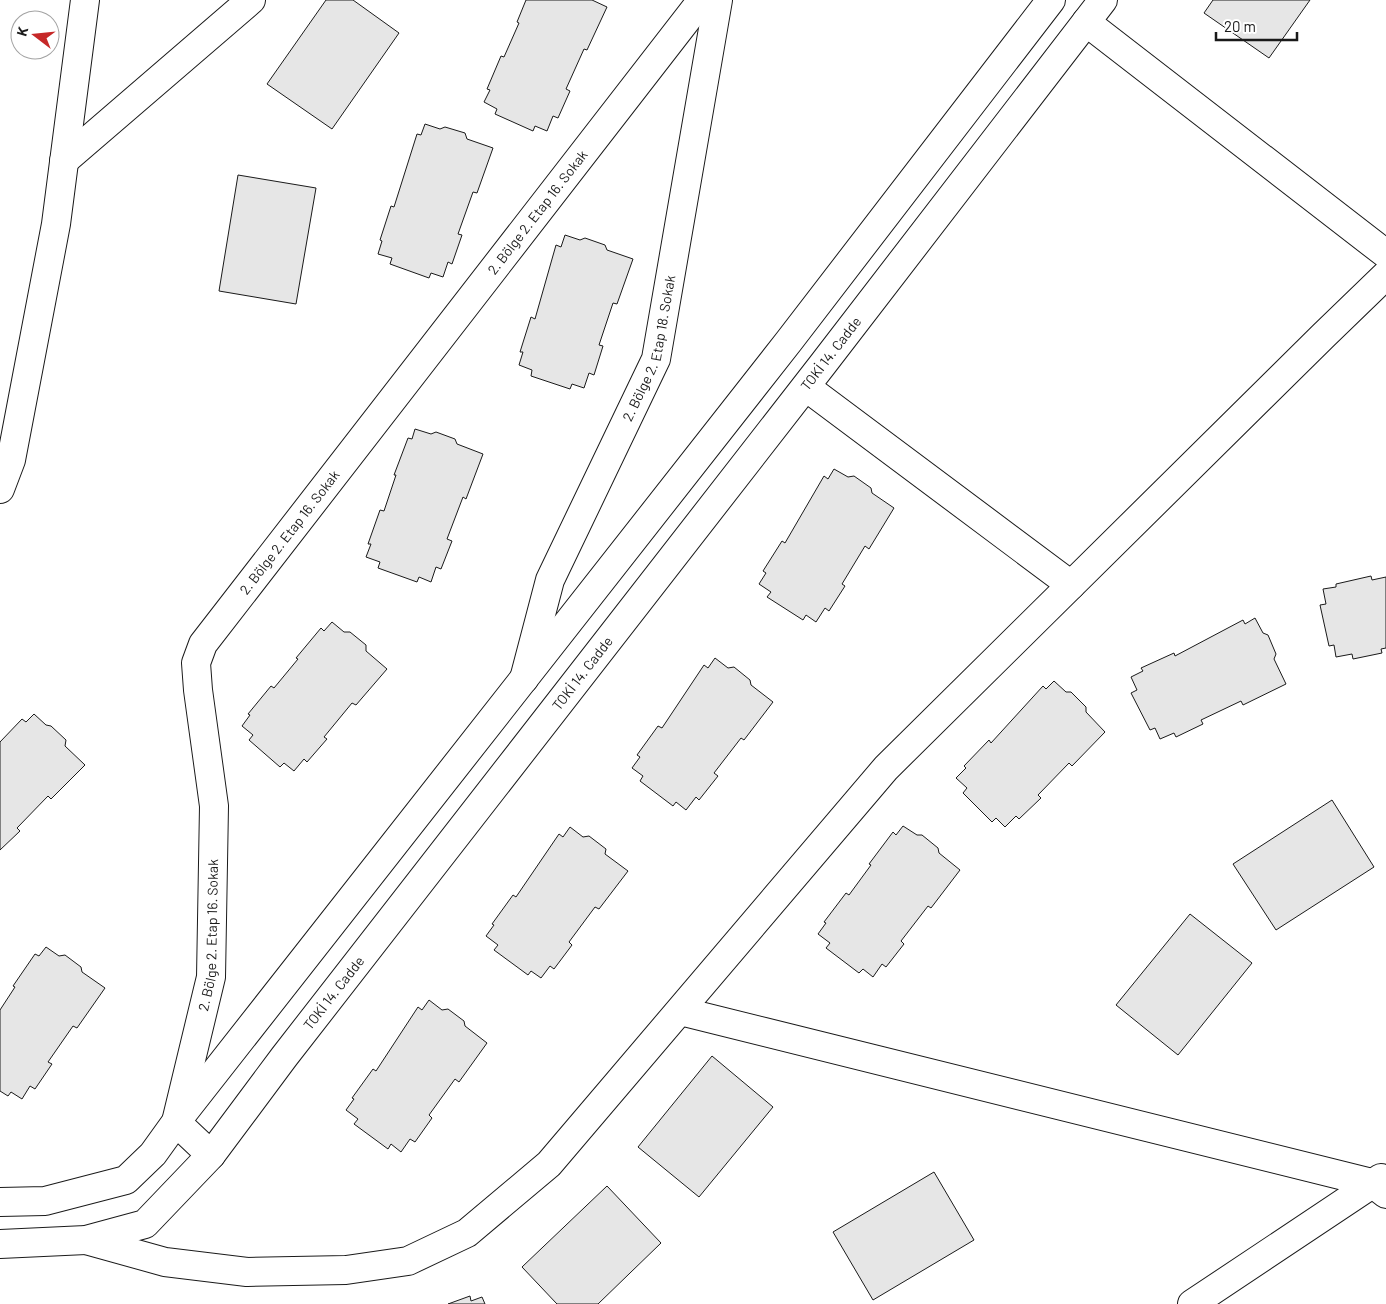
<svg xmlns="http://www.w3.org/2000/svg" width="1386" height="1304" font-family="Barlow,sans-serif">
<rect width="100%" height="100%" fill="#fff"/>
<!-- building -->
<g fill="#e6e6e6" stroke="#1a1a1a">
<path d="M326 0H353L399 33 332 129 267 84Z"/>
<path d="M526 0H592L607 7 587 50 584 49 566 89 570 91 558 118 553 116 547 131 535 126 533 131 495 114 497 109 484 102 490 90 487 89 501 56 504 57 519 23 517 22Z"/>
<path d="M1213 0H1310L1269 58 1204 13Z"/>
<path d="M425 124 440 129 445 127 465 133 467 139 493 148 477 193 473 192 458 234 462 235 452 264 448 262 443 277 431 273 429 278 390 264 392 258 378 254 382 241 380 240 391 206 394 207 417 134 421 135Z"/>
<path d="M238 175 316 188 296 304 219 291Z"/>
<path d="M565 235 580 240 585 238 605 245 607 250 633 259 617 304 613 303 599 345 603 346 594 375 589 373 584 388 572 384 570 389 531 376 532 370 519 365 523 352H520L531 317 535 319 556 245 561 247Z"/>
<path d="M415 429 431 434 436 432 455 439 457 444 483 454 466 499 463 497 447 539 452 541 441 569 436 567 431 582 419 577 417 582 378 568 380 562 366 557 371 544H368L380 510 384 511 396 475H394L408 438 412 439Z"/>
<path d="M834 469 848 477 854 476 871 488 872 493 894 508 869 549 865 546 842 584 845 586 829 611 825 608 816 622 806 615 803 620 767 597 771 592 759 584 766 573 763 571 782 541 785 543 824 476 828 479Z"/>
<path d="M1371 576 1372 580 1386 577V648L1381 649 1382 653 1353 659 1352 654 1336 657 1334 645 1329 646 1320 605 1326 604 1323 589 1336 587V584Z"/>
<path d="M1255 618 1263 633 1268 635 1276 654 1274 659 1286 684 1243 705 1241 701 1201 720 1203 724 1176 737 1174 733 1160 739 1155 728 1150 730 1131 693 1137 690 1131 677 1143 671 1141 668 1174 653 1175 656 1243 620 1245 624Z"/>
<path d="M332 622 344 632H350L366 645V651L387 669 356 705 352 703 324 737 327 739 307 762 304 759 294 771 284 763 280 767 249 740 253 735 242 726 250 715 248 714 271 686 274 688 298 659 296 658 321 628 324 631Z"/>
<path d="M715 658 728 668 734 667 750 680 751 685 773 702 744 740 741 738 714 773 718 776 699 800 696 797 686 810 676 802 673 806 640 781 643 776 632 768 640 757 637 755 658 726 662 728 704 665 708 668Z"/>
<path d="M1054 681 1066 692H1071L1086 707V712L1105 732 1072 766 1069 763 1038 795 1041 798 1019 819 1016 816 1005 827 996 818 992 822 963 793 967 788 956 778 966 768 964 766 989 740 991 743 1043 686 1046 689Z"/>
<path d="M34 714 46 725 51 726 66 740 65 746 85 765 51 799 48 796 17 828 20 831 0 850V742L22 719 26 722Z"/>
<path d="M1332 800 1374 867 1276 930 1233 864Z"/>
<path d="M903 826 917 835H922L938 848 939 853 960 870 931 908 928 906 901 941 904 944 886 967 882 964 873 977 863 969 859 973 826 948 830 943 818 934 826 923 824 922 846 893 849 895 871 865 869 864 893 832 896 835Z"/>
<path d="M570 827 583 837 589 836 606 849 605 854 628 871 599 909 595 907 569 942 572 945 554 969 550 966 541 978 531 971 528 975 494 950 498 945 486 936 494 925 492 924 513 895 516 897 559 834 563 837Z"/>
<path d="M1190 914 1252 963 1178 1055 1116 1005Z"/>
<path d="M46 947 59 956 65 955 81 967 82 972 105 988 77 1028 73 1026 48 1062 52 1064 35 1089 30 1086 22 1099 11 1092 8 1096 0 1091V1010L15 987 13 986 35 954 39 956Z"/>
<path d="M429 1000 442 1010 448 1009 464 1021 465 1026 487 1043 459 1082 455 1079 429 1115 432 1118 415 1142 410 1139 401 1152 391 1144 388 1149 354 1124 358 1119 346 1110 354 1099 352 1098 373 1069 376 1071 418 1007 422 1010Z"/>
<path d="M712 1056 773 1107 699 1197 638 1147Z"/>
<path d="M934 1172 974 1240 873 1300 833 1232Z"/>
<path d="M607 1186 661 1243 598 1304H557L522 1267Z"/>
<path d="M470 1296 471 1301 482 1297 485 1304H448Z"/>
</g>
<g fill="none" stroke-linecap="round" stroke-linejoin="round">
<!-- minor casing -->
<g stroke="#1a1a1a" stroke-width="30">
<g id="minor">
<path d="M1086 22 1386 254"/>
<path d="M64 161 251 0"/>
<path d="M806 387 1071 585"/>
<path d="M0 489 11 460 56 224 85 0"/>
<path id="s1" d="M524 679 550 580 656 359 718 0"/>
<path d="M680 1011 1372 1183 1386 1194"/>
<path id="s2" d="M211 1155 176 1122 211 977 214 806 198 690 196 663 203 644 702 0"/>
<path d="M86 1240 165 1262 247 1272 346 1270 408 1261 467 1233 549 1164 886 768 1323 336 1386 275"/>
<path d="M1192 1304 1381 1178"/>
</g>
</g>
<!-- major casing -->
<g stroke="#1a1a1a" stroke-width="30">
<g id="major">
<path d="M0 1202 45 1201 126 1180 153 1154 176 1122 789 341 1051 0"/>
<path id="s3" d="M0 1244 86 1240 145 1224 211 1155 284 1057 823 364 1103 0"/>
</g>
</g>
<!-- minor -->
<use href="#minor" stroke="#fff" stroke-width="28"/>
<!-- major -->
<use href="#major" stroke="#fff" stroke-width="28"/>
</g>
<g text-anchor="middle" stroke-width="4" stroke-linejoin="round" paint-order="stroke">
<!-- street labels -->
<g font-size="14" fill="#1a1a1a" stroke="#fff">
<text dy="5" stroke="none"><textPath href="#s2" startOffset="1079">2. Bölge 2. Etap 16. Sokak</textPath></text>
<text dy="5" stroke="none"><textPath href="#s1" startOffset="356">2. Bölge 2. Etap 18. Sokak</textPath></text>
<text dy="5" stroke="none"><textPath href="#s3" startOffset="1256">TOKİ 14. Cadde</textPath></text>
<text dy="5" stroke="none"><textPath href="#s2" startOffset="674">2. Bölge 2. Etap 16. Sokak</textPath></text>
<text dy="5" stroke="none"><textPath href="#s3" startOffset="851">TOKİ 14. Cadde</textPath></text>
<text dy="5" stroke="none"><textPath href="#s2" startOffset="239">2. Bölge 2. Etap 16. Sokak</textPath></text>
<text dy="5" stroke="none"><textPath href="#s3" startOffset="446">TOKİ 14. Cadde</textPath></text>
</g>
</g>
<!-- north arrow -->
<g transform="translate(35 35) rotate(286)"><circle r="24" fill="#ffffff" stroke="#a3a3a3"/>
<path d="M0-4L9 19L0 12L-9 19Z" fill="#c62828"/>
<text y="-8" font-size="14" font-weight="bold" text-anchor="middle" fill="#1a1a1a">K</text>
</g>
<!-- scale -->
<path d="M1216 32v8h81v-8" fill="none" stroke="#1a1a1a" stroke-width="2.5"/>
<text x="1224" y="32" font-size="15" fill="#1a1a1a" stroke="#ffffff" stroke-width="4" paint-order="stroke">20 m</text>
</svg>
